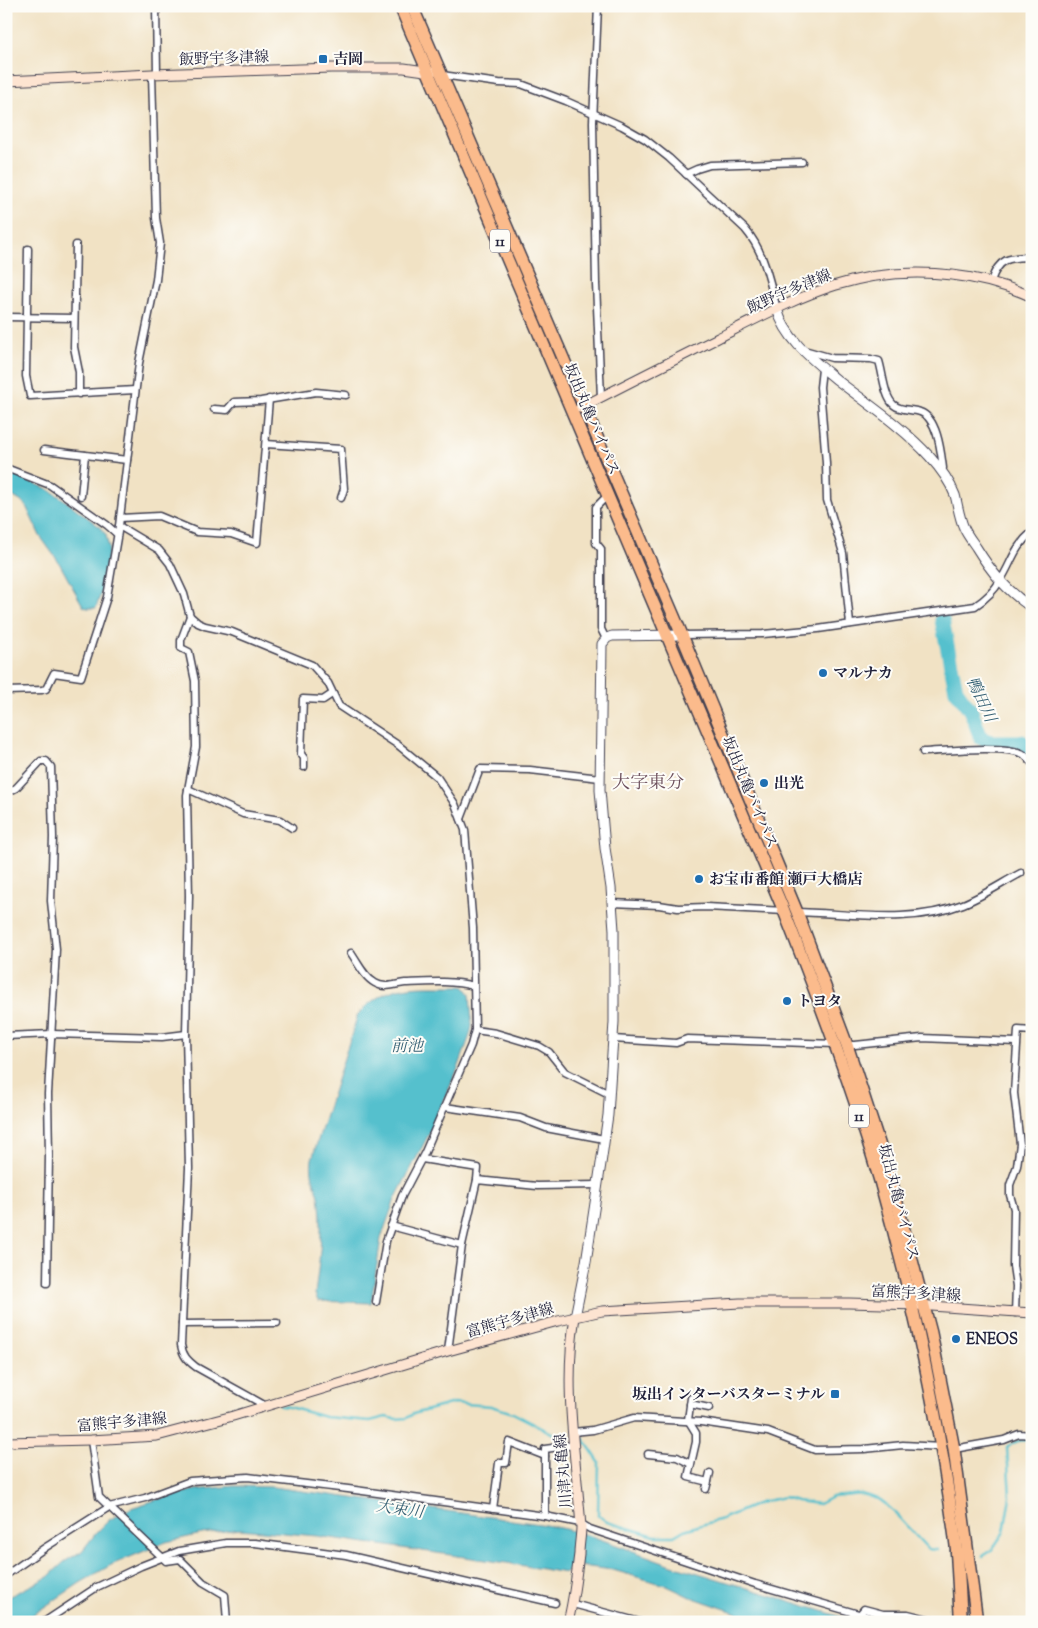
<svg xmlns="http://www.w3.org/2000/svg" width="1038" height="1628" font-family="'Sorts Mill Goudy','Noto Serif JP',serif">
<rect width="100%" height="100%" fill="#fdfcf7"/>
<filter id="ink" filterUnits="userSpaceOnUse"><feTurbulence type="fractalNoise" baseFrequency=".02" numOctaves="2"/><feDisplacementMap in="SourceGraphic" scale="10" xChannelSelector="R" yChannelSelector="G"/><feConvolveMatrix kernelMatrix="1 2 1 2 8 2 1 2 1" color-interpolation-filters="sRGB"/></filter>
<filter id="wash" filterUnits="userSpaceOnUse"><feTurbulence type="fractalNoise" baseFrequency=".0096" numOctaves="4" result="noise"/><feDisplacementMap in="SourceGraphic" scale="20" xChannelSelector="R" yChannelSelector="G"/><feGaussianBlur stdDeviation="1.12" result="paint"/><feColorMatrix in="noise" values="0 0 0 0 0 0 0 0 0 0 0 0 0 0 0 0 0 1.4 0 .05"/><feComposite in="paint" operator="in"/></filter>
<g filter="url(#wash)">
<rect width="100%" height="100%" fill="#f1e2c4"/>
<!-- water -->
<g fill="#54c0cd" stroke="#3b7184">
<path d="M6 472 48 489 63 499 100 527 106 535 109 549 102 590 96 608H87L83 606 58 561 40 536 25 504 6 492Z"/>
<path d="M460 986 465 987 470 994 472 1026 470 1035 459 1066 430 1132 395 1199 381 1238 371 1303 318 1301 315 1294C319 1264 323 1235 320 1204 319 1186 309 1180 312 1159L358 1014C390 980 417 987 460 986Z"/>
<path d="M234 1486 273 1487 540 1524 565 1529 594 1537 672 1565 858 1622H763L688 1596 665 1585 613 1570 573 1565 569 1568 566 1573 507 1563 317 1536 240 1529 202 1534 166 1542 111 1565 80 1583 22 1622 6 1621V1598L48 1577 64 1562 82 1551 96 1533 109 1520 131 1508 165 1497 195 1490Z"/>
</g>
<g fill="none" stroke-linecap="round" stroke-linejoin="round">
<!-- stream -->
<g stroke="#54c0cd" stroke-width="2.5">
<path d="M280 1406 289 1407 325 1417 370 1421 386 1417 396 1419 407 1418 413 1414 454 1403 491 1406 513 1413 563 1439H566"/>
<path d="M581 1438H583L599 1462 598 1515 607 1522 655 1536H674L684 1530 722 1519 762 1502 784 1497 797 1501 819 1504 832 1497 861 1494 878 1499 891 1509 928 1549 938 1550"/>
<path d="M983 1556 991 1551 1004 1532 1010 1497 1007 1448C1015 1440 1021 1440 1032 1440"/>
</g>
<!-- river -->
<path stroke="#54c0cd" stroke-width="15" d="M942 620 956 690 971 711 981 738 990 742H1022L1032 751"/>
</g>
</g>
<g filter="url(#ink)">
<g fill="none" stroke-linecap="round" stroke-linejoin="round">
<!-- minor casing -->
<g stroke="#413f50" stroke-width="9">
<g id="minor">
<path d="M156 6 157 74"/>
<path d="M598 6 593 122 596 284 601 397"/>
<path d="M442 75 499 83 521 84 566 101 622 126 645 139 669 158 745 229C765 252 769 281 777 309"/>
<path d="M686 174 697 169 710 165 802 162"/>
<path d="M76 245 74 347 79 372V394"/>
<path d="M28 249 26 376 30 396 135 390"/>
<path d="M991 281C999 258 1009 257 1032 257"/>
<path d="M6 317 74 318"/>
<path d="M804 350 832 358 871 359 879 361C883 373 884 397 894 405 901 411 912 409 920 412 938 418 941 453 943 468L941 471"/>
<path d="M822 369 820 387 826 463 827 500 843 553 850 624"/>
<path d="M214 409 227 410 234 402 261 401 316 392 346 395"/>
<path d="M266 444 341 449 344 489 341 498"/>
<path d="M44 450 127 460"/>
<path d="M6 468 50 485 107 525 117 534"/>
<path d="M81 496 85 455"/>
<path d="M120 518 159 516 197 532 231 534 257 543 269 399"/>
<path d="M119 526 159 550 170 564 184 594 190 616 198 623 205 626 232 632 312 665 328 683 339 706 398 745 437 777 455 804 465 830 473 928 475 1030 496 1033 539 1046 549 1052 565 1072 609 1094"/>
<path d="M190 616 181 640V648L189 652 195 681 196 747 187 795 189 896 186 1034 189 1168 181 1345C183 1356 187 1360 196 1367L266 1406"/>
<path d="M682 635 763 634 818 629 975 606C984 600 994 591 1000 581 1012 563 1013 548 1032 532"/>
<path d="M606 639 601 629V549L596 543V507L608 495"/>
<path d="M6 691 42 690 46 689 54 673 81 677 107 597 119 526 139 363 156 280 160 243 156 218 152 74"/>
<path d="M923 752C946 751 1001 745 1021 753 1025 754 1029 760 1032 763"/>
<path d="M304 767V758L301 754 303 699 323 700 332 694"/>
<path d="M188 789 243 814 280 820 292 828"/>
<path d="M6 793 16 788 41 761H46L51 767 53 837 51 901 56 949 48 1094 49 1156 47 1283"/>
<path d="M461 819 480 769 530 770 600 778"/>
<path d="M612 903 659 905 678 908 706 907 785 911"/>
<path d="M795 912C851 913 909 925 963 904 983 896 1002 883 1021 873"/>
<path d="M351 953C358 963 364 977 375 983 384 989 395 984 405 983 428 982 452 980 474 986"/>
<path d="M6 1036 52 1034 162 1037 186 1034"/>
<path d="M613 1039 676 1043 687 1039 836 1044"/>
<path d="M846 1045H855L922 1038 1016 1042"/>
<path d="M445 1107 520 1118 546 1128 604 1139"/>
<path d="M422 1159 478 1168 477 1180"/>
<path d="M391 1226 462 1245"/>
<path d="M376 1302 386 1241 402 1196 425 1152 471 1045 475 1030"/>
<path d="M1015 1313 1016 1286 1013 1266 1014 1209 1010 1195V1185L1017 1166 1020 1144 1014 1093 1018 1030 1032 1031"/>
<path d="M182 1324 277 1323"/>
<path d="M448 1351 462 1245 477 1180 537 1186 598 1185"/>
<path d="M691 1398 688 1420 696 1433V1442L688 1477 708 1482"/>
<path d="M690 1404 709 1408"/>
<path d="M573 1432 593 1430 634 1418 701 1422 768 1432 815 1450 864 1449 903 1445 942 1447"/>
<path d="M91 1440 99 1497 166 1561 180 1559 203 1582 225 1595 227 1622"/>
<path d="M954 1449 1004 1440 1019 1434 1032 1435"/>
<path d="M648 1454 677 1457 691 1464"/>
<path d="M706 1489 710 1473"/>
<path d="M493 1509 499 1463H506L509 1442 545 1456"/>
<path d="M545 1516V1449L574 1445"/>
<path d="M6 1575 46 1547 109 1507 145 1498 190 1481 218 1479 248 1477 348 1489 545 1516 580 1523 590 1529 755 1584 886 1622"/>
<path d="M573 1604 640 1622"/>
<path d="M860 1614 864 1609 883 1614H908L940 1622"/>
<path d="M44 1622 97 1587 141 1566 179 1551 226 1543H255L346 1555 555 1603"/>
</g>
</g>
<!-- tertiary casing -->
<g stroke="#413f50" stroke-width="11">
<g id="tertiary">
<path d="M777 309C786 340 813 360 837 380 868 404 904 428 930 457 940 468 950 482 955 495 958 506 959 517 964 528 967 535 972 541 976 547 992 573 1006 590 1032 608"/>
<path d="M575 1317 586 1262 602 1157 608 1115 614 1022V930L611 888 605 848 600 790 602 644 607 638 612 636 682 635"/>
</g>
</g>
<!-- secondary casing -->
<g stroke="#413f50" stroke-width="11">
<g id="secondary">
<path d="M6 81 152 74 331 68H404L432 72"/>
<path d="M580 408C626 384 672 361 718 338 799 297 858 264 952 275 980 278 1006 285 1032 297"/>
<path d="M6 1442 91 1440 157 1436 233 1416 448 1351 558 1321 602 1311 740 1303H849L917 1305 1032 1313"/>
<path d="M568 1622C574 1599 576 1577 579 1554 579 1545 581 1536 581 1527 576 1457 563 1386 575 1317"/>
</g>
</g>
<!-- trunk casing -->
<g stroke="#413f50" stroke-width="14">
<g id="trunk">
<path d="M400 6 784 911C819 1000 853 1089 880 1181 915 1306 942 1433 958 1561"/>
<path d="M412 6 682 635 797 912 847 1045 891 1180 931 1333 954 1449 977 1622"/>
</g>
</g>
<!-- motorway casing -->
<g stroke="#413f50" stroke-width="15">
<path id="motorway" d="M957 1552 961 1622"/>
</g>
<!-- minor -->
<use href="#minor" stroke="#fff" stroke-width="6"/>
<!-- tertiary -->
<use href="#tertiary" stroke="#fff" stroke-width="9"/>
<!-- secondary -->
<use href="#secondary" stroke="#fde4d1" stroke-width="9"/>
<!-- trunk -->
<use href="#trunk" stroke="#fbbb8c" stroke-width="11"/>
<!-- motorway -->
<use href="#motorway" stroke="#fbbb8c" stroke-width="12"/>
</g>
</g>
<!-- markers -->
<g fill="#1f6fb2" stroke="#fdfcf7" stroke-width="2">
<rect x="318" y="54" width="10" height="10" rx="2.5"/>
<circle cx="823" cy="673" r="5"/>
<circle cx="764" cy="783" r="5"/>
<circle cx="699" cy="879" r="5"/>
<circle cx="787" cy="1001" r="5"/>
<circle cx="956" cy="1339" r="5"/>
<rect x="830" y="1389" width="10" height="10" rx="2.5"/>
</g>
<g text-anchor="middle" stroke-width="4" stroke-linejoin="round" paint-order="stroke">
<!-- shield labels -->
<g fill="#fdfcf7" stroke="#646373" stroke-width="1">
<rect x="490" y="229.5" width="20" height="23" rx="4"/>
<rect x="849" y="1104.5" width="20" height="23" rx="4"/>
</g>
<g font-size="14" font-weight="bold" fill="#22223b">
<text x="500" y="246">11</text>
<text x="859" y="1121">11</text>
</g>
<!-- street labels -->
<g font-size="15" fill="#22223b" stroke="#fdfcf7">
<text transform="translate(224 58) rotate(-2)" y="5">飯野宇多津線</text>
<text transform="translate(789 291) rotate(-23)" y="5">飯野宇多津線</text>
<text transform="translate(592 419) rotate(67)" y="5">坂出丸亀バイパス</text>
<text transform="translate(750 792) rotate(67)" y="5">坂出丸亀バイパス</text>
<text transform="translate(899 1202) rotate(75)" y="5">坂出丸亀バイパス</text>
<text transform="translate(916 1293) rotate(3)" y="5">富熊宇多津線</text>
<text transform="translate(510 1320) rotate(-16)" y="5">富熊宇多津線</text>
<text transform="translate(122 1422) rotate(-5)" y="5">富熊宇多津線</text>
<text transform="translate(563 1471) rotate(-95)" y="5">川津丸亀線</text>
</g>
<!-- poi labels -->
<g font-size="15" font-weight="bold" fill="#22223b" stroke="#fdfcf7" text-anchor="start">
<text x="333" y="64">吉岡</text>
<text x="833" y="678">マルナカ</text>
<text x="774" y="788">出光</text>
<text x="709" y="884">お宝市番館 瀬戸大橋店</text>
<text x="797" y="1006">トヨタ</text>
<text x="966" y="1344">ENEOS</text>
<text x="825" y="1399" text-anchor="end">坂出インターバスターミナル</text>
</g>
<!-- water labels -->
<g font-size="16" font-style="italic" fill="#366175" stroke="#fdfcf7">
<text transform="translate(982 699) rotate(65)" y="6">鴨田川</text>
<text x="407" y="1051">前池</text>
<text transform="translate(400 1508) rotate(8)" y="6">大束川</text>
</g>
<!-- quarter labels -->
<g font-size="18" fill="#6c4f5c" stroke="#fdfcf7">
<text x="648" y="788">大字東分</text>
</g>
</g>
<!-- margin -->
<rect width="1038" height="1628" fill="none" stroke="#fdfcf7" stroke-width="25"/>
</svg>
